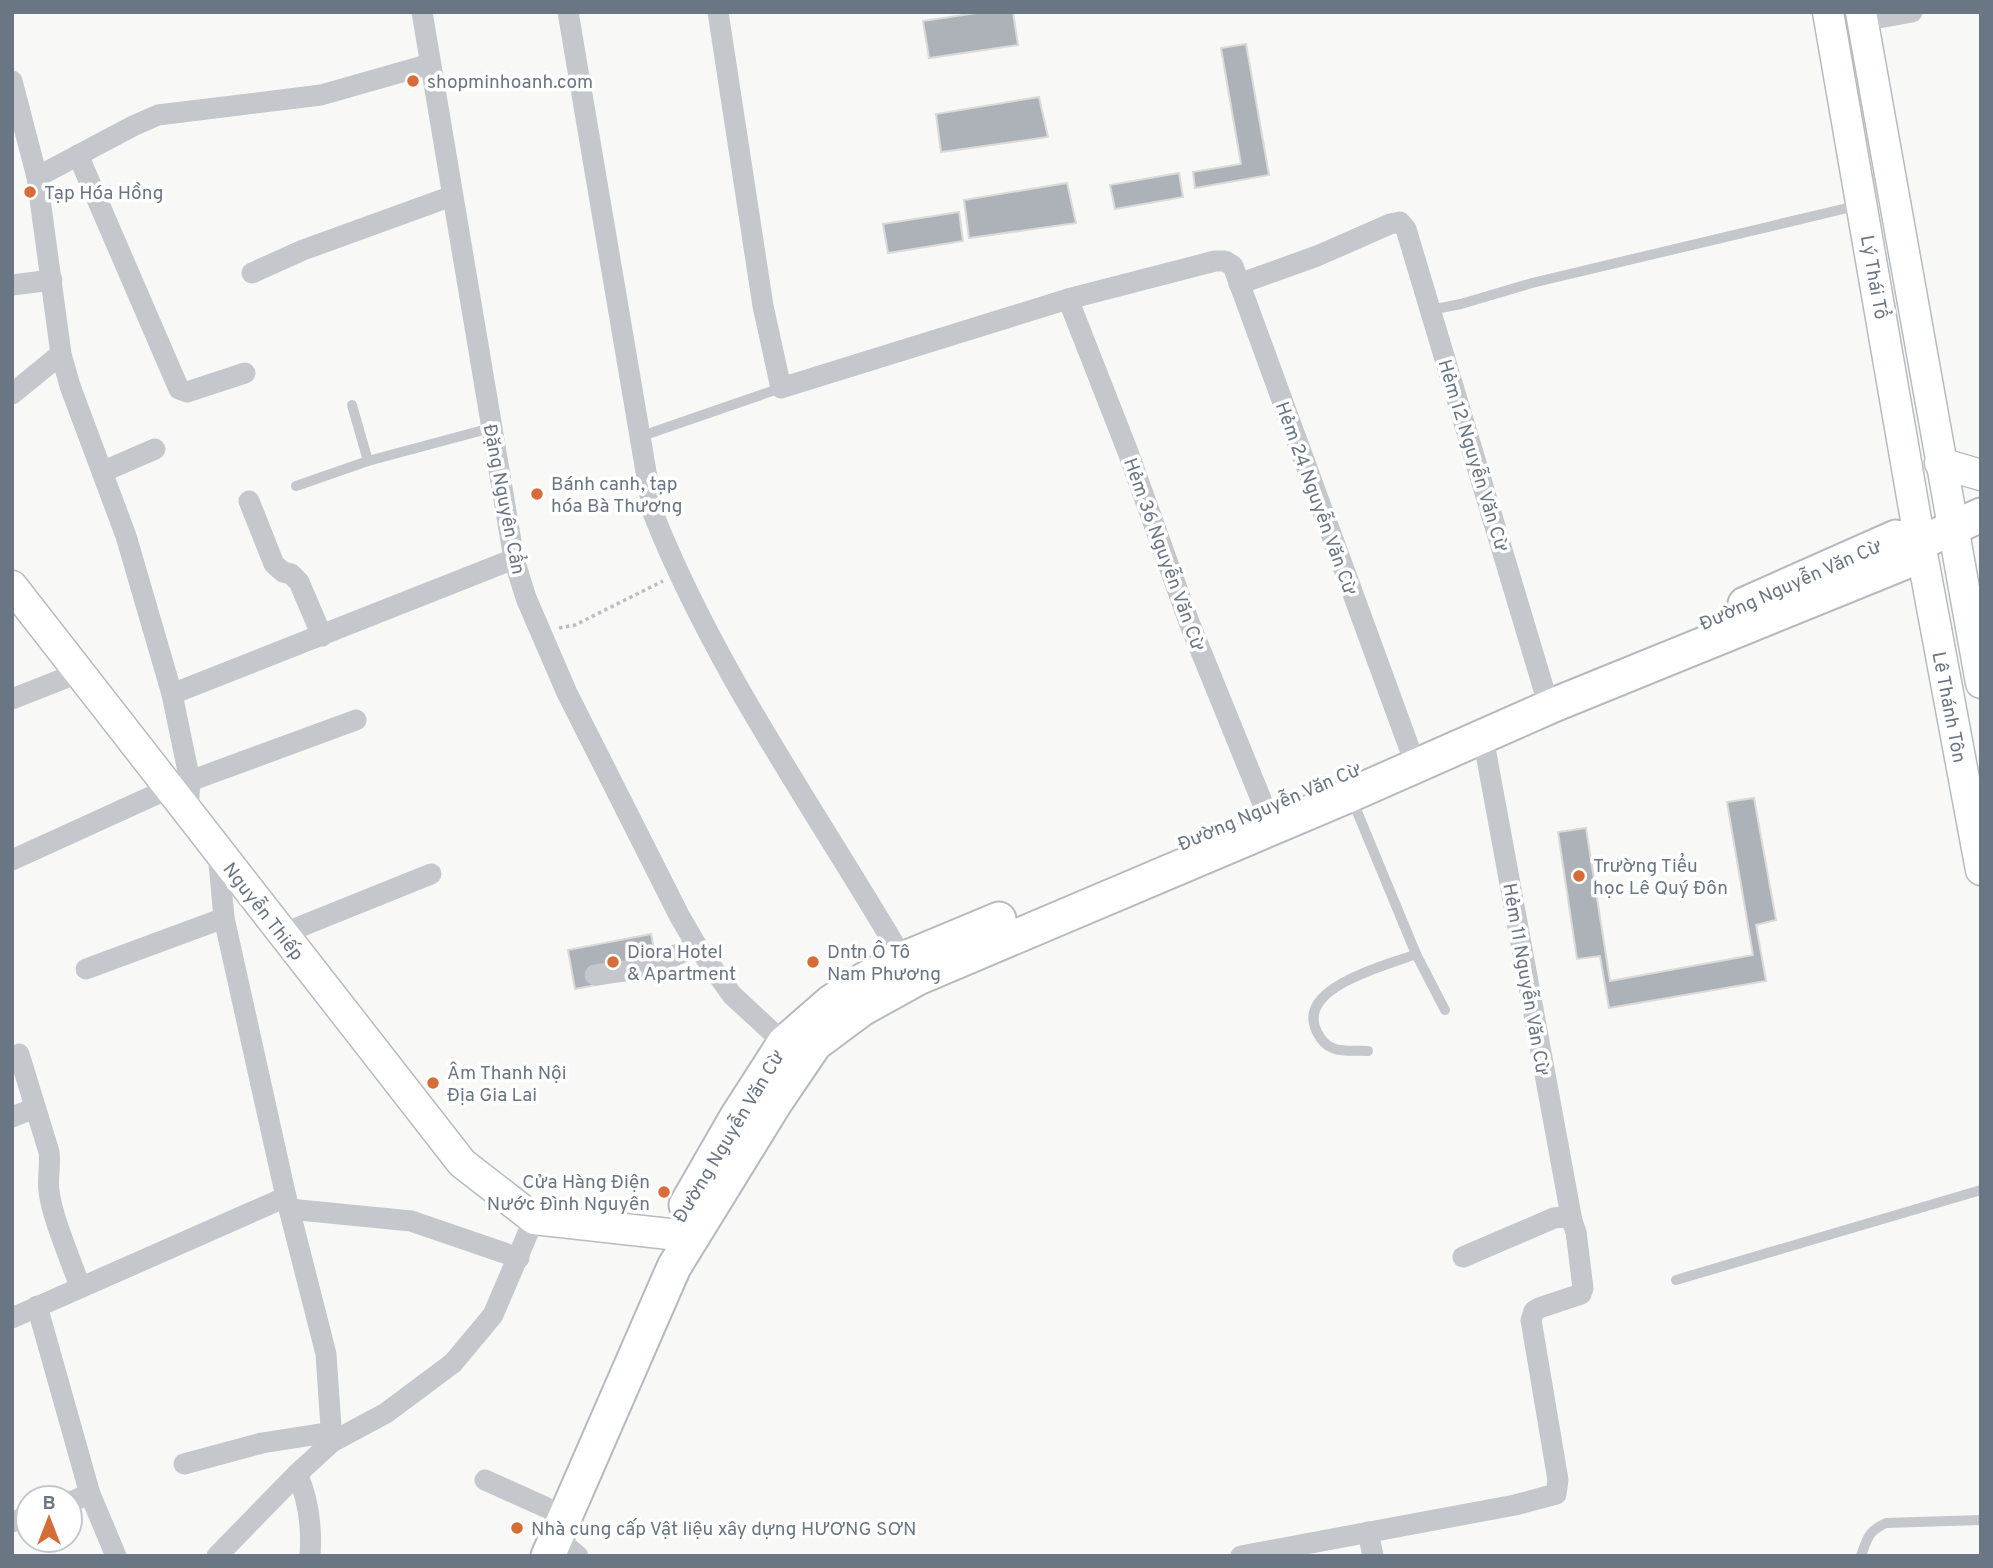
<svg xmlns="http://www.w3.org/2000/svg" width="1993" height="1568" font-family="Overpass,sans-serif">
<rect width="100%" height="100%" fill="#f8f8f6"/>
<!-- building -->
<g fill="#acb2b8" stroke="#dadad8" stroke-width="2">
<path d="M983 12H1013L1018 45 929 58 923 21Z"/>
<path d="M1246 44 1269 175 1195 188 1193 172 1241 164 1221 48Z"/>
<path d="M1039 97 1048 137 941 152 936 114Z"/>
<path d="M1179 173 1183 197 1115 209 1110 185Z"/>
<path d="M1067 183 1076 223 969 238 964 200Z"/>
<path d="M959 212 963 241 888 253 883 224Z"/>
<path d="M1754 798 1776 920 1756 925 1766 981 1609 1008 1600 956 1577 959 1558 832 1586 828 1610 981 1753 955 1727 802Z"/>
<path d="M651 934 659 973 575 989 568 950Z"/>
</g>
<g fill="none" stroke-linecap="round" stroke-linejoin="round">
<!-- secondary casing -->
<g stroke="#b7bbbf" stroke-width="33">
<g id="secondary">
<path d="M1828 12 1920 543 1981 870"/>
<path d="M1861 12 1981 683"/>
<path d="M1940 463 1981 475"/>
<path d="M12 586 462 1163 534 1219 669 1234"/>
</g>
</g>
<!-- primary casing -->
<g stroke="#b6b9bd" stroke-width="37">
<g id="primary">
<path d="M1745 604 1896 537 1920 543"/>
<path d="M686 1205 736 1118 784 1043 831 1002 865 979 903 959 999 919"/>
<path d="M548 1556 674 1267 775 1103 815 1044 862 1009 918 978 1350 795 1556 704 1903 563 1920 543 1981 515"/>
</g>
</g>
<!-- path -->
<path stroke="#bcbec1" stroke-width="3.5" stroke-dasharray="3.5 3.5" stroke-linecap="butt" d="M559 628 575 625 663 581"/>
<!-- lane -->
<g stroke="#c4c7cb" stroke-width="10">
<path d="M1430 310 1461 304 1532 283 1860 205"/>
<path d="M352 405 368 461"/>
<path d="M639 437 781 388"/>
<path d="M296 486 368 461 491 428"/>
<path d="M1351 797 1416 954C1387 966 1294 987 1317 1032 1328 1055 1345 1050 1368 1051"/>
<path d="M1416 954 1445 1010"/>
<path d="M1676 1280 1981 1190"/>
<path d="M1861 1556C1867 1539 1868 1531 1886 1523L1981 1520"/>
</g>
<!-- street -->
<g stroke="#c4c7cb" stroke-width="21">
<path d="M422 12 514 559 526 598 567 693 680 917 697 946 732 995 784 1043"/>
<path d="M568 12 653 513C716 672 817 812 903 959"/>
<path d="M718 12 763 306 781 388 1068 299 1215 261H1225L1233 266 1409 747"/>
<path d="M1862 21 1912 12"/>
<path d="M12 81 37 177 61 354 70 386 126 536 172 694 190 781 188 811"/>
<path d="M78 155 179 389 187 392 245 373"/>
<path d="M37 177 133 126 158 115 321 95 430 64"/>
<path d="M252 273 303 250 452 196"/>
<path d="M1239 284 1317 256 1390 224 1400 222 1406 229 1544 690"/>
<path d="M12 285 52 280"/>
<path d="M1068 299 1128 452 1189 622 1265 809"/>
<path d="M12 394 61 354"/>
<path d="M102 472 155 449"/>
<path d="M249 501 274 564 283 572 291 574 299 582 322 636"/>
<path d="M172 694 514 559"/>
<path d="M12 699 78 673"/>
<path d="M1483 737 1572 1221"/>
<path d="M190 781 356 720"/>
<path d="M218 852 224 918 286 1197 326 1354 332 1442"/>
<path d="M12 860 170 788"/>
<path d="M282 934 431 874"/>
<path d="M86 969 224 918"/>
<path d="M595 975 646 968 697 946"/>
<path d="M19 1054 49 1152C51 1166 47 1178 49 1191 52 1218 71 1260 80 1287"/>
<path d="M12 1117 35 1108"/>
<path d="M289 1209 411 1221 519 1258"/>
<path d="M37 1306 90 1494 116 1556"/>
<path d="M12 1318 286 1197"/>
<path d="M184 1464 262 1443 332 1432"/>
<path d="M297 1474C309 1500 312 1527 310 1556"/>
<path d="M485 1480 545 1507"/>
<path d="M70 1502 90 1494"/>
<path d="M12 1522 28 1517"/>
<path d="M1368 1532 1373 1556"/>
<path d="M555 1537 578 1556"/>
<path d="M217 1556 297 1474 332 1442 386 1413 453 1363 493 1315 534 1219"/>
<path d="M1241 1556 1515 1505 1556 1494 1558 1480 1531 1320 1534 1311 1539 1308 1581 1294 1583 1288 1576 1232 1572 1221 1564 1217 1554 1218 1463 1257"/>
</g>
<!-- secondary -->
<use href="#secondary" stroke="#fff" stroke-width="30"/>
<!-- primary -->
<use href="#primary" stroke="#fff" stroke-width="33"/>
</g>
<!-- markers -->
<g fill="#d66c38" stroke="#fff" stroke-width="2.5">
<circle cx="413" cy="81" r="7"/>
<circle cx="30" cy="192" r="7"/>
<circle cx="537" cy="494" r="7"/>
<circle cx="1579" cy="876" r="7"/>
<circle cx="613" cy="962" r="7"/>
<circle cx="813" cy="962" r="7"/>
<circle cx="433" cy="1083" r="7"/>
<circle cx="664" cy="1192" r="7"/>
<circle cx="517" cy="1528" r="7"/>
</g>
<g text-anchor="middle" stroke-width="7" stroke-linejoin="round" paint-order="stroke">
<!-- poi labels -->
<g font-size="19" fill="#6a7684" stroke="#fff" text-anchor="start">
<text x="427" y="88">shopminhoanh.com</text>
<text x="44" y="199">Tạp Hóa Hồng</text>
<text x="551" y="490">Bánh canh, tạp<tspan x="551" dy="22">hóa Bà Thương</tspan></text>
<text x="1593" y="872">Trường Tiểu<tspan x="1593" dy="22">học Lê Quý Đôn</tspan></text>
<text x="627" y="958">Diora Hotel<tspan x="627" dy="22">&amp; Apartment</tspan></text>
<text x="827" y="958">Dntn Ô Tô<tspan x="827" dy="22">Nam Phương</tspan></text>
<text x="447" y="1079">Âm Thanh Nội<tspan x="447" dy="22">Địa Gia Lai</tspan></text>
<text x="650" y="1188" text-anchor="end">Cửa Hàng Điện<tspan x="650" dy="22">Nước Đình Nguyên</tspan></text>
<text x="531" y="1535">Nhà cung cấp Vật liệu xây dựng HƯƠNG SƠN</text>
</g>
<!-- street labels -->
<g font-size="19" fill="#6a7684" stroke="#fff">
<text transform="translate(1875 277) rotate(80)" y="7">Lý Thái Tổ</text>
<text transform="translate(1474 455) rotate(73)" y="7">Hẻm 12 Nguyễn Văn Cừ</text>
<text transform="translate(1317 498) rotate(70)" y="7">Hẻm 24 Nguyễn Văn Cừ</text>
<text transform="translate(505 499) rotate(79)" y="7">Đặng Nguyên Cẩn</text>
<text transform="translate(1165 554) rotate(70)" y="7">Hẻm 36 Nguyễn Văn Cừ</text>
<text transform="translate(1790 584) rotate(-24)" y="7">Đường Nguyễn Văn Cừ</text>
<text transform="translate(1950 707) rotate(79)" y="7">Lê Thánh Tôn</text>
<text transform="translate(1269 806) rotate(-23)" y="7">Đường Nguyễn Văn Cừ</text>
<text transform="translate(264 911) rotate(52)" y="7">Nguyễn Thiếp</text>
<text transform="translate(1527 979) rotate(80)" y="7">Hẻm 11 Nguyễn Văn Cừ</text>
<text transform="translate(728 1136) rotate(-59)" y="7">Đường Nguyễn Văn Cừ</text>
</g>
</g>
<!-- border -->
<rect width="1993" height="1568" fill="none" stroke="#6a7684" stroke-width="28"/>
<!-- north arrow -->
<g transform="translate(49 1519)"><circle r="33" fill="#ffffff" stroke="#c3c8ce" stroke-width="2"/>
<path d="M0-5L12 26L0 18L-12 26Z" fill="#d66c38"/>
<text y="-10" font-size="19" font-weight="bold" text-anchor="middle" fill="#6a7684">B</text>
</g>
</svg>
